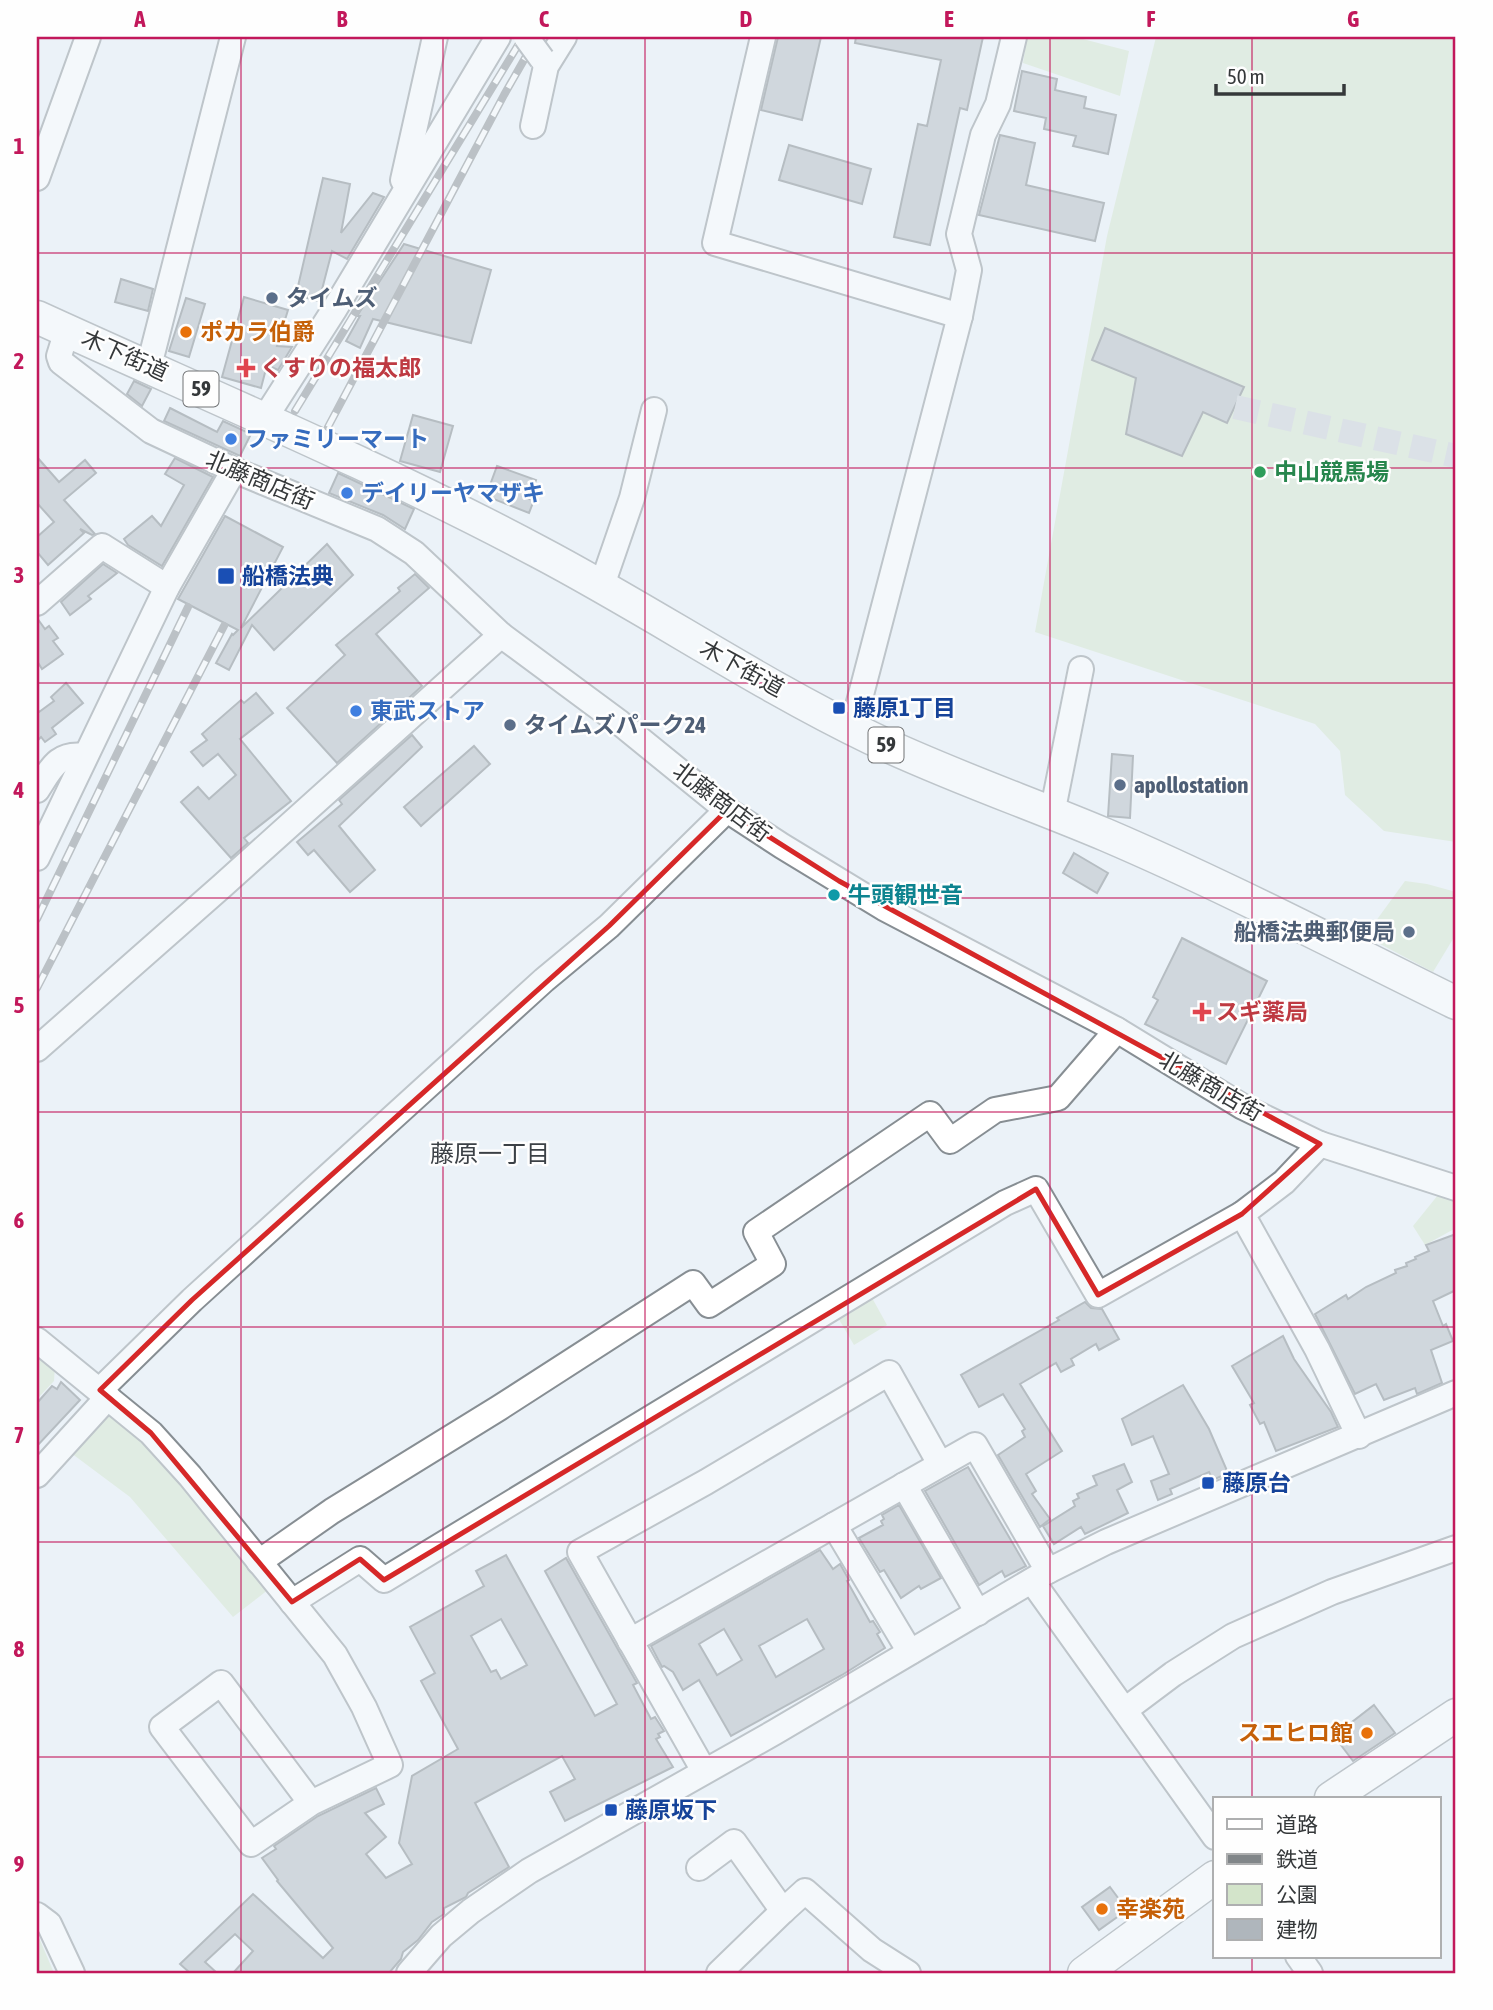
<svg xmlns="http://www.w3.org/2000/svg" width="1493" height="2010" font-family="'Asap Condensed','Noto Sans JP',sans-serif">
<rect width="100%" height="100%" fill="#ebf2f8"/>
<!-- green -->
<g fill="#d3e4ca">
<path d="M1027 37H1075L1129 51 1120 96 1023 63Z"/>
<path d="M1156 37H1456V842L1384 831 1345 795 1340 751 1315 724 1035 632 1107 236Z"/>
<path d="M1405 881 1427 884 1456 892V934L1433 972 1365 936Z"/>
<path d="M1438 1195 1456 1201V1228L1425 1245 1413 1226Z"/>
<path d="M871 1296 887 1325 854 1345 837 1316Z"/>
<path d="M37 1349 55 1365 54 1381 37 1399Z"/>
<path d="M117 1414 156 1449 273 1586 233 1617 130 1497 71 1453 103 1418Z"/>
<path d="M37 1933 54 1973H37Z"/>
</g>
<!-- building -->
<g fill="#afb6bc" stroke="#767d82" stroke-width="2" fill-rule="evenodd">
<path d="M778 37H821L802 120 761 110Z"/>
<path d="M856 37H983L967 110 960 108 930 245 894 237 918 124 927 126 941 60 855 43Z"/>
<path d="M1022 71 1057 79 1055 90 1086 97 1084 108 1116 115 1108 154 1073 146 1076 136 1044 129 1046 118 1014 111Z"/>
<path d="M1000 135 1035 143 1026 185 1104 203 1095 241 979 215Z"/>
<path d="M789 145 871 169 862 204 779 180Z"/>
<path d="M323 178 350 184 341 233 373 193 384 197 347 259 332 251 319 301 296 295Z"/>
<path d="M404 244 491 270 471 343 373 319 360 348 346 341 360 316H357Z"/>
<path d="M121 279 153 289 148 311 115 302Z"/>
<path d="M244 297 288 310 277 346 292 347 278 370 267 365 261 388 222 377Z"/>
<path d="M186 298 205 304 189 357 169 351Z"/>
<path d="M1105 328 1244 387 1227 423 1203 412 1182 456 1126 434 1136 378 1092 360Z"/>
<path d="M134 381 151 389 142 406 127 394Z"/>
<path d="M170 408 217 432 223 421 251 434 240 456 164 421Z"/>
<path d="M413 415 453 426 440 472 400 461Z"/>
<path d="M37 457 59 482 85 460 96 473 64 500 95 534 92 535 80 529 84 533 48 565 37 552V537L54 522 37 503Z"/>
<path d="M175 458 213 477 162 566 128 545 124 539 152 516 161 526 184 485 165 474Z"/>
<path d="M497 466 536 480 529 499 534 500 529 513 486 496Z"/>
<path d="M338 473 414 509 405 529 383 515 329 493Z"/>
<path d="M225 516 283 547 241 628 327 544 353 575 274 650 252 625 229 670 216 663 232 634 233 635 238 630 178 599Z"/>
<path d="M103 564 117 573 88 596 91 599 70 615 61 602Z"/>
<path d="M415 574 429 588 376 634 422 686 337 763 287 708 345 655 336 645 400 591 398 588Z"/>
<path d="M37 618 45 629 49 626 58 638 53 641 63 654 42 669 37 661Z"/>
<path d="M66 683 83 703 52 728 56 734 45 742 41 737 37 741V708L39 712 54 701 51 697Z"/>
<path d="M256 693 273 713 240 739 291 801 244 838 248 843 231 858 181 802 198 787 209 799 236 775 218 754 203 766 191 752 207 740 202 734 241 700 244 703Z"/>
<path d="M412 735 422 747 339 826 375 870 350 892 314 850 308 855 297 842 342 804 339 800Z"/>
<path d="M474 746 490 764 421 826 404 807Z"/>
<path d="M1112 754 1133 756 1130 818 1108 816Z"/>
<path d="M1074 853 1108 873 1097 893 1063 873Z"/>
<path d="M1182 938 1267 981 1226 1064 1145 1024 1158 1000 1153 997Z"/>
<path d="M1456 1234V1290L1433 1301 1443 1326 1446 1324 1453 1341 1431 1350 1442 1383 1417 1394 1415 1388 1384 1400 1376 1384 1355 1394 1315 1314 1346 1295 1348 1299 1366 1287 1396 1273 1395 1270 1407 1266 1406 1263 1416 1259 1415 1257 1429 1251 1426 1245Z"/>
<path d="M1085 1302 1091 1308 1102 1309 1119 1339 1099 1350 1096 1344 1071 1359 1074 1365 1061 1372 1056 1363 1020 1384 1062 1451 1026 1474 1036 1491 1032 1494 1050 1519 1040 1527 998 1455 1025 1437 1022 1431 1025 1429 1003 1394 979 1407 961 1375 1059 1320 1057 1318Z"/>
<path d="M1283 1336 1294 1359 1331 1412 1338 1427 1276 1451 1264 1422 1260 1424 1250 1405 1254 1403 1232 1366Z"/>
<path d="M61 1382 80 1400 37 1446V1403L52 1386 57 1389Z"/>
<path d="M1183 1385 1209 1429 1228 1473 1213 1480 1209 1472 1170 1489 1172 1494 1158 1500 1151 1481 1169 1474 1153 1436 1132 1445 1122 1419Z"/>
<path d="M1124 1464 1132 1482 1117 1490 1128 1513 1085 1534 1081 1527 1054 1544 1043 1526 1075 1506 1073 1501 1079 1498 1077 1494 1097 1485 1093 1476Z"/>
<path d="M968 1467 1026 1566 1005 1577 1002 1571 979 1585 925 1491Z"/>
<path d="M899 1505 941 1578 921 1589 919 1586 901 1598 884 1570 880 1572 859 1538 883 1525 881 1521 884 1519 882 1515Z"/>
<path d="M820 1550 833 1569 840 1564 849 1580 847 1581 870 1622 873 1621 880 1632 877 1634 885 1648 842 1675 731 1736 699 1680 683 1690 673 1672 664 1666 662 1667 651 1646ZM807 1619 824 1649 776 1677 759 1646ZM724 1629 742 1660 717 1675 699 1644Z"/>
<path d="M506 1555 595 1716 617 1704 545 1571 566 1558 637 1683 633 1685 651 1719 655 1717 664 1731 658 1734 660 1737 656 1739 673 1767 565 1821 550 1792 575 1779 562 1756 475 1803 509 1867 468 1893 466 1897 444 1908V1914L432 1922 418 1940 403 1952 401 1959 389 1973H233L253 1951 235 1934 205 1962 217 1973H190L180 1964 253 1894 323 1958 333 1948 277 1881 278 1880 262 1858 276 1849 274 1846 318 1816 376 1788 384 1804 365 1813 386 1837 366 1854 386 1878 412 1864 399 1843 412 1776 458 1749 421 1681 435 1673 410 1627 484 1586 476 1571ZM501 1619 527 1665 501 1679 496 1670 491 1672 471 1636Z"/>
<path d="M1374 1705 1395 1733 1353 1761 1334 1736Z"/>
<path d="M1110 1887 1127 1910 1099 1930 1082 1907Z"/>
</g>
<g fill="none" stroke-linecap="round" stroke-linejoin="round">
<!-- minor-tunnel -->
<path stroke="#c7cdd2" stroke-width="24" stroke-dasharray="24 12" stroke-linecap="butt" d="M1235 407 1456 456"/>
<!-- minor casing -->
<g stroke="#878e93" stroke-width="28">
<g id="minor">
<path d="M763 37 715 243 960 316"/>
<path d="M533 126 546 66 564 37"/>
<path d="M37 178 88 37"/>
<path d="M403 180 435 37"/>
<path d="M67 330 59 356 61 362 151 431 234 470 377 529 414 553 501 635 620 723 727 810 782 846 884 908 1117 1030 1243 1107 1320 1144 1456 1188"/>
<path d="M149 366 233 37"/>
<path d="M265 418 334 310 498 37"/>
<path d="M601 588 632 498 654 410"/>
<path d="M37 603 102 546 167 587"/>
<path d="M852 729 960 316 969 270 959 234 983 135 998 104 1014 37"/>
<path d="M37 790C51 769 57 752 85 756"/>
<path d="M1052 814 1081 669"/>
<path d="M37 858 167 587 234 470"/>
<path d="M37 1049 222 886 501 635"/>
<path d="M1320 1144 1284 1182 1242 1214 1317 1349 1359 1436"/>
<path d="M37 1340 151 1433 190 1476 335 1655 364 1707 390 1765 311 1803 251 1844 162 1727 221 1683 311 1803"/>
<path d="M100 1390 192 1300 544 980 609 926 727 810"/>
<path d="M37 1475 108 1397"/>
<path d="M904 1485 978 1613"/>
<path d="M834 1525 910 1652"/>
<path d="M259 1562 332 1511 499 1408 693 1283 709 1305 773 1264 756 1232 930 1114 950 1141 995 1110 1058 1098 1117 1030"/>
<path d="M1032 1581 1215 1837"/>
<path d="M292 1602 360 1559 384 1580 1005 1203 1036 1189 1098 1295 1242 1214"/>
<path d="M630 1641 975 1445 1048 1571"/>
<path d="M1125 1710 1173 1674 1233 1636 1332 1592 1456 1548"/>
<path d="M704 1771 580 1552 706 1482 889 1373 940 1464"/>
<path d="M699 1868 734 1842 783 1911 805 1891 872 1950 908 1973"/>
<path d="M37 1915 49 1924 72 1973"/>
<path d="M1298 1956 1310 1973"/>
<path d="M409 1973 441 1936 471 1911 529 1871 775 1732 1048 1571 1106 1542 1456 1393"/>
<path d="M719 1973 783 1911"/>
</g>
</g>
<!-- major casing -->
<g stroke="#878e93" stroke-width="35">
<g id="major">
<path d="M37 317C205 394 376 465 539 552 651 611 757 683 871 738 948 775 1028 802 1106 835 1225 886 1340 946 1456 1003"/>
<path d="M1331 1798 1456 1715"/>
<path d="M1084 1973 1215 1877"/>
</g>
</g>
<!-- minor -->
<use href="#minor" stroke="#fff" stroke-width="24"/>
<!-- major -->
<use href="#major" stroke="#fff" stroke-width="32"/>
<!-- rail casing -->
<g stroke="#818689" stroke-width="8">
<g id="rail">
<path d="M295 411 523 37"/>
<path d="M328 427 504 95 537 37"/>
<path d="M37 919 188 607"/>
<path d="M37 988 224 626"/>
</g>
</g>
<!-- rail -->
<use href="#rail" stroke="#fefefe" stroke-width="5" stroke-dasharray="16" stroke-linecap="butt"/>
<!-- minor-bridge casing -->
<g stroke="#878e93" stroke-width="28" stroke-linecap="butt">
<path id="minor-bridge" d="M526 37 542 59"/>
</g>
<!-- minor-bridge -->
<use href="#minor-bridge" stroke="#fff" stroke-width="24"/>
</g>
<!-- marked area -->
<path d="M0 0H1493V2010H0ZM727 810 839 881 1320 1144 1242 1214 1098 1295 1036 1189 384 1580 360 1559 292 1602 151 1433 100 1390 192 1300 609 926Z" fill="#ebf2f8" fill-opacity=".55" fill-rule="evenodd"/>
<path fill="none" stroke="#d62828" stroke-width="5" stroke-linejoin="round" d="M727 810 839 881 1320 1144 1242 1214 1098 1295 1036 1189 384 1580 360 1559 292 1602 151 1433 100 1390 192 1300 609 926Z"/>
<!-- grid -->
<path fill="none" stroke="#c2185b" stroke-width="2" stroke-opacity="0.55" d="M241 37V1973M443 37V1973M645 37V1973M848 37V1973M1050 37V1973M1252 37V1798M37 253H1456M37 468H1456M37 683H1456M37 898H1456M37 1112H1456M37 1327H1456M37 1542H1456M37 1757H1456M1252 1956V1973"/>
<!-- markers -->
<g fill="#5c6f8a" stroke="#fefefe" stroke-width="2.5">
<circle cx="272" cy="298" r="7"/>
<circle cx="510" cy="725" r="7"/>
<circle cx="1120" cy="785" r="7"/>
<circle cx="1409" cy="932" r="7"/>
</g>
<g fill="#e8710a" stroke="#fefefe" stroke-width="2.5">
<circle cx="186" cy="332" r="7"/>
<circle cx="1367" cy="1733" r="7"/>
<circle cx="1102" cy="1909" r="7"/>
</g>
<g fill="#e0444e" stroke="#fefefe" stroke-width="2.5">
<path d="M242.5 357.5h7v7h7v7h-7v7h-7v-7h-7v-7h7z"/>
<path d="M1198.5 1001.5h7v7h7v7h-7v7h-7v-7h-7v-7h7z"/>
</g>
<g fill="#3f7fe0" stroke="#fefefe" stroke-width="2.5">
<circle cx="231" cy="439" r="7"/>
<circle cx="347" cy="493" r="7"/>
<circle cx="356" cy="711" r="7"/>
</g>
<circle fill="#2e9e5b" stroke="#fefefe" stroke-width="2.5" cx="1260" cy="472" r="7"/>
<g fill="#1a4fb4" stroke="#fefefe" stroke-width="2.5">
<rect x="217" y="567" width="18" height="18" rx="3.5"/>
<rect x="832" y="701" width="14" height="14" rx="3.5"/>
<rect x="1201" y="1476" width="14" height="14" rx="3.5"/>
<rect x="604" y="1803" width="14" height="14" rx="3.5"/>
</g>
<circle fill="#0f9aa8" stroke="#fefefe" stroke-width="2.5" cx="834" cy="895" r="7"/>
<g text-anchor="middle" stroke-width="5" stroke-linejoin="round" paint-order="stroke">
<!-- shield labels -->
<g fill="#fefefe" stroke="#717375" stroke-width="2">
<rect x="183.5" y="371.5" width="35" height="35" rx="5"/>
<rect x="868.5" y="727.5" width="35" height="35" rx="5"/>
</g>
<g font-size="21" font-weight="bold" fill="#35383a">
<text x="201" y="396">59</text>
<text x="886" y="752">59</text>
</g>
<!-- service labels -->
<g font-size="23" font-weight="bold" fill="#4e5e75" stroke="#fefefe" text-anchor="start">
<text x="286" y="306">タイムズ</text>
<text x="524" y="733">タイムズパーク24</text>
<text x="1134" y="793">apollostation</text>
<text x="1395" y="940" text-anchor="end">船橋法典郵便局</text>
</g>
<!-- food labels -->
<g font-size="23" font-weight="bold" fill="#c56008" stroke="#fefefe" text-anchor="start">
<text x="200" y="340">ポカラ伯爵</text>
<text x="1353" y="1741" text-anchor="end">スエヒロ館</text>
<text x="1116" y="1917">幸楽苑</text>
</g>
<!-- street labels -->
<g font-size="23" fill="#35383a" stroke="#fefefe">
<text transform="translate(125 355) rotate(24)" y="8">木下街道</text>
<text transform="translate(260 480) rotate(23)" y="8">北藤商店街</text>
<text transform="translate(742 668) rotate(29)" y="8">木下街道</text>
<text transform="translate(722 802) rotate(37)" y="8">北藤商店街</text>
<text transform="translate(1211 1086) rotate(30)" y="8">北藤商店街</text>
</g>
<!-- health labels -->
<g font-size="23" font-weight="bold" fill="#be3a42" stroke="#fefefe" text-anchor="start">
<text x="260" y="376">くすりの福太郎</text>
<text x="1216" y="1020">スギ薬局</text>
</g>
<!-- shop labels -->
<g font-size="23" font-weight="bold" fill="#366cbe" stroke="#fefefe" text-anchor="start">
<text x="245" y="447">ファミリーマート</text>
<text x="361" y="501">デイリーヤマザキ</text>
<text x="370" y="719">東武ストア</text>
</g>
<!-- leisure labels -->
<g font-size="23" font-weight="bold" fill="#27864d" stroke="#fefefe" text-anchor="start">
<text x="1274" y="480">中山競馬場</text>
</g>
<!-- transit labels -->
<g font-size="23" font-weight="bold" fill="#164399" stroke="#fefefe" text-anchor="start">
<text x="242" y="584">船橋法典</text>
<text x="853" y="716">藤原1丁目</text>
<text x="1222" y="1491">藤原台</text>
<text x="625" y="1818">藤原坂下</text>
</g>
<!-- culture labels -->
<g font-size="23" font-weight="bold" fill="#0d838f" stroke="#fefefe" text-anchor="start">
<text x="848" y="903">牛頭観世音</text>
</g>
<!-- neighbourhood labels -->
<g font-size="24" fill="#3c4146" stroke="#fefefe">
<text x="490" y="1162">藤原一丁目</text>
</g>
</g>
<!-- border -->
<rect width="1493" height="2010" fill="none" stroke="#fefefe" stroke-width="77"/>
<!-- legend -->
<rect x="1213" y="1797" width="228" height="161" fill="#fefefe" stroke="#aeafb0" stroke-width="2"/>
<rect x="1227" y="1819" width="35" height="10" fill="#ffffff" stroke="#aeafb0" stroke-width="2"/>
<text x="1276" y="1832" font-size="21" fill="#35383a">道路</text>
<rect x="1227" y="1854" width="35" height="10" fill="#818689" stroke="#aeafb0" stroke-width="2"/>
<text x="1276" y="1867" font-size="21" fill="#35383a">鉄道</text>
<rect x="1227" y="1884" width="35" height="21" fill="#d3e4ca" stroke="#aeafb0" stroke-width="2"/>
<text x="1276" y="1902" font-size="21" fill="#35383a">公園</text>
<rect x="1227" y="1919" width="35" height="21" fill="#afb6bc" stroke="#aeafb0" stroke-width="2"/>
<text x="1276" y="1937" font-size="21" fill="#35383a">建物</text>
<!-- scale -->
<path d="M1216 84v10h128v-10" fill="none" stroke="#35383a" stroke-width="3.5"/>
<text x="1227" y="84" font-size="21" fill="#35383a" stroke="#fefefe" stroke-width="5" paint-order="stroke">50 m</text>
<rect x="38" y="38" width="1416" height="1934" fill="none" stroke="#c2185b" stroke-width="2.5"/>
<g font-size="23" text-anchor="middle" font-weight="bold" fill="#c2185b">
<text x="140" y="27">A</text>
<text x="342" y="27">B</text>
<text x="544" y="27">C</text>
<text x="746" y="27">D</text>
<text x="949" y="27">E</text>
<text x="1151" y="27">F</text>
<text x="1353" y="27">G</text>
<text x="19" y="154">1</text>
<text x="19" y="369">2</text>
<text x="19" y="583">3</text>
<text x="19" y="798">4</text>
<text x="19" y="1013">5</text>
<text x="19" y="1228">6</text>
<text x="19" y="1443">7</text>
<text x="19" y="1657">8</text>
<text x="19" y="1872">9</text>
</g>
</svg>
